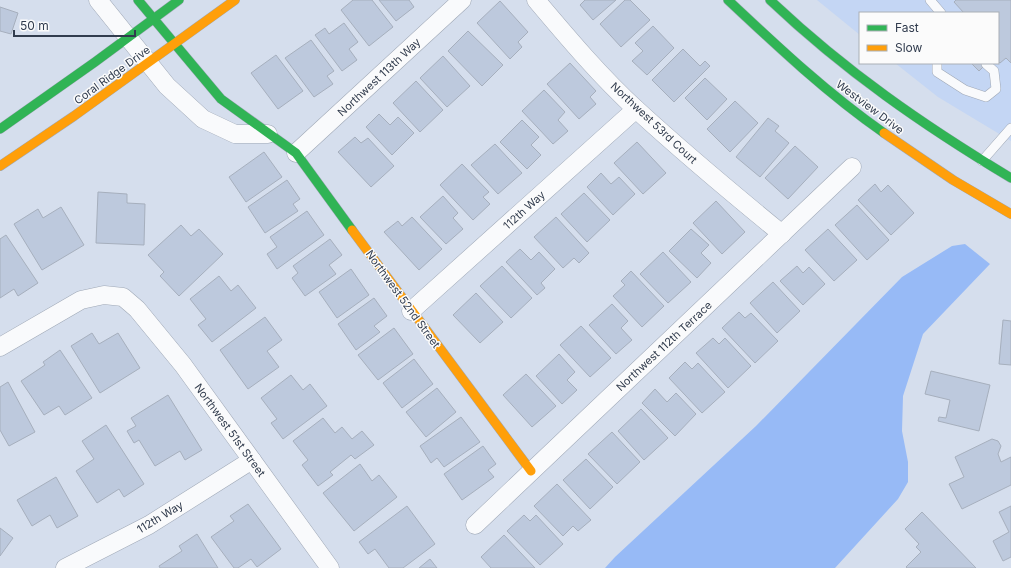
<svg xmlns="http://www.w3.org/2000/svg" width="1011" height="568" font-family="Inter,sans-serif">
<rect width="100%" height="100%" fill="#d5deed"/>
<!-- built -->
<path fill="#c4d6f4" d="M817 0H1011V141L938 97 895 63H998V13H860V35Z"/>
<!-- water -->
<path fill="#97baf6" d="M965 244 990 264 923 334 903 396 902 431 908 462V482L898 499 835 568H605L615 557 756 426 902 277 952 246Z"/>
<!-- building -->
<g fill="#bdc9dd" stroke="#a6afbd">
<path d="M353 0H372L393 27 369 46 341 10Z"/>
<path d="M379 0H409L414 7 396 21Z"/>
<path d="M585 0H616L593 20 580 5Z"/>
<path d="M625 0H630L650 20 621 47 600 24Z"/>
<path d="M956 0H1011V63L1006 58 1000 63 998 61V13H964L954 2Z"/>
<path d="M500 1 528 32 518 42 522 47 510 59 477 23Z"/>
<path d="M0 7 18 13 11 34 0 31Z"/>
<path d="M344 23 358 42 349 49 357 60 342 71 315 35 325 28 329 34Z"/>
<path d="M653 26 674 48 647 75 632 61 643 51 635 43Z"/>
<path d="M468 31 503 65 482 86 448 51Z"/>
<path d="M311 40 334 71 327 76 333 84 314 97 285 58Z"/>
<path d="M683 49 700 66 705 61 710 66 674 102 652 80Z"/>
<path d="M276 55 303 91 278 109 251 73Z"/>
<path d="M443 56 470 86 447 107 420 78Z"/>
<path d="M570 63 596 91 590 97 596 104 579 119 547 84Z"/>
<path d="M971 63H987L979 71Z"/>
<path d="M705 78 727 99 707 120 685 98Z"/>
<path d="M416 81 443 110 420 132 393 103Z"/>
<path d="M544 90 565 112 558 120 568 131 553 144 522 111Z"/>
<path d="M735 101 758 123 730 152 707 129Z"/>
<path d="M379 114 390 125 398 117 414 133 392 155 366 127Z"/>
<path d="M768 118 779 126 775 131 789 143 760 177 736 157Z"/>
<path d="M522 120 539 137 531 145 541 155 527 169 500 142Z"/>
<path d="M355 137 361 143 368 138 394 166 371 187 338 152Z"/>
<path d="M637 142 666 173 643 194 614 163Z"/>
<path d="M495 144 522 173 498 194 471 165Z"/>
<path d="M795 146 818 167 788 199 765 178Z"/>
<path d="M264 152 282 177 246 202 229 177Z"/>
<path d="M462 164 489 192 483 197 490 204 473 220 440 185Z"/>
<path d="M601 173 611 184 619 177 635 194 613 215 587 187Z"/>
<path d="M287 180 300 199 293 204 298 211 265 233 248 207Z"/>
<path d="M875 184 881 192 888 185 914 213 891 235 858 200Z"/>
<path d="M98 192 127 194V203L145 204 144 245 96 243Z"/>
<path d="M584 193 610 220 587 242 561 214Z"/>
<path d="M443 196 458 213 453 218 463 229 446 244 420 217Z"/>
<path d="M716 201 745 232 722 254 693 223Z"/>
<path d="M857 205 889 240 867 260 835 225Z"/>
<path d="M61 207 84 245 42 270 14 224 38 209 43 218Z"/>
<path d="M307 211 324 235 277 269 267 254 277 247 270 237Z"/>
<path d="M412 217 442 249 419 270 384 232 398 221 402 226Z"/>
<path d="M556 217 589 253 579 263 574 258 563 268 534 237Z"/>
<path d="M181 225 191 236 199 229 223 254 179 296 160 276 164 272 148 255Z"/>
<path d="M691 229 709 245 701 253 711 263 697 278 669 251Z"/>
<path d="M828 229 857 260 834 281 805 250Z"/>
<path d="M6 235 38 283 18 296 14 289 0 298V239Z"/>
<path d="M330 239 342 255 329 265 336 274 305 296 292 278 298 273 293 266Z"/>
<path d="M520 249 531 260 539 252 555 269 541 283 545 288 537 295 506 262Z"/>
<path d="M663 252 691 282 668 303 640 274Z"/>
<path d="M502 266 532 298 511 318 480 286Z"/>
<path d="M797 266 803 273 809 267 825 284 803 305 780 281Z"/>
<path d="M351 269 369 295 337 318 319 292Z"/>
<path d="M631 271 664 306 642 327 613 296 625 285 621 281Z"/>
<path d="M219 276 231 291 238 285 256 308 212 342 198 325 206 319 190 299Z"/>
<path d="M773 282 800 311 777 333 750 303Z"/>
<path d="M476 293 503 322 480 343 453 315Z"/>
<path d="M374 298 387 316 374 326 380 332 356 350 338 324Z"/>
<path d="M612 304 628 321 621 328 632 340 616 354 589 325Z"/>
<path d="M739 312 745 318 751 313 778 341 755 363 722 328Z"/>
<path d="M265 317 282 340 267 351 279 367 248 389 220 350Z"/>
<path d="M1003 320 1011 321V365L999 364Z"/>
<path d="M581 326 611 358 590 377 560 345Z"/>
<path d="M394 328 413 354 378 380 358 355Z"/>
<path d="M92 333 99 344 118 333 140 368 100 393 71 346Z"/>
<path d="M713 338 719 344 725 338 751 366 728 388 696 353Z"/>
<path d="M60 350 92 398 65 415 59 406 44 415 21 381 45 365 43 362Z"/>
<path d="M559 354 575 372 567 380 577 390 562 404 536 376Z"/>
<path d="M414 359 433 384 402 408 383 383Z"/>
<path d="M685 362 692 369 698 363 725 392 702 413 669 378Z"/>
<path d="M931 371 990 385 979 431 938 421 939 417 946 418 950 400 925 394Z"/>
<path d="M526 374 556 406 532 427 503 395Z"/>
<path d="M291 375 303 390 310 384 327 406 283 439 271 423 277 419 261 398Z"/>
<path d="M8 382 35 432 9 446 0 430V387Z"/>
<path d="M437 388 456 412 426 437 406 412Z"/>
<path d="M655 389 667 402 676 393 696 414 675 436 642 403Z"/>
<path d="M168 395 202 450 185 460 180 451 155 466 139 440 134 443 127 431 136 426 131 418Z"/>
<path d="M641 409 668 438 644 460 618 431Z"/>
<path d="M461 417 480 442 444 467 437 458 431 463 420 446Z"/>
<path d="M323 418 335 433 342 427 352 439 362 431 374 445 355 459 351 455 330 472 333 475 318 486 302 465 308 460 293 441Z"/>
<path d="M106 425 144 484 124 497 119 489 97 503 76 471 94 459 82 441Z"/>
<path d="M612 432 640 462 617 484 588 454Z"/>
<path d="M992 439 998 441 1001 446 998 454 1001 462 1011 457V485L962 509 949 484 964 477 955 457Z"/>
<path d="M483 446 496 464 488 470 494 477 462 500 444 474Z"/>
<path d="M586 459 613 487 590 509 563 480Z"/>
<path d="M360 464 372 481 379 475 397 497 354 531 323 493Z"/>
<path d="M56 477 78 516 57 528 50 515 32 526 17 500Z"/>
<path d="M557 484 591 520 578 531 573 526 563 536 534 506Z"/>
<path d="M248 504 281 549 257 567 251 559 238 568H234L211 537 234 521 230 516Z"/>
<path d="M407 506 435 544 403 568H389L375 549 368 554 359 542Z"/>
<path d="M1011 506V557L1003 561 993 541 1009 532 999 512Z"/>
<path d="M922 512 976 568H907L906 567 921 552 916 547 919 544 905 529Z"/>
<path d="M524 515 530 521 536 515 563 544 540 565 507 531Z"/>
<path d="M0 528 13 538 0 556Z"/>
<path d="M197 534 218 568H160L159 566 182 551 179 546Z"/>
<path d="M504 535 535 568H491L481 557Z"/>
<path d="M430 559 437 568H419Z"/>
</g>
<g fill="none" stroke-linecap="round" stroke-linejoin="round">
<!-- lane casing -->
<g stroke="#9fa8b6" stroke-width="10">
<g id="lane">
<path d="M930 0 941 13"/>
<path d="M937 63V72L965 90 986 97 996 89 994 71 986 64"/>
<path d="M982 161 1011 128"/>
</g>
</g>
<!-- street casing -->
<g stroke="#9fa8b6" stroke-width="19">
<g id="street">
<path d="M98 0 167 86 203 119 235 134H268"/>
<path d="M536 0C568 38 600 76 637 110 684 153 733 194 782 234"/>
<path d="M296 153 462 0"/>
<path d="M411 311 636 109"/>
<path d="M0 347 81 300 104 295 123 297 137 309 183 365 330 568"/>
<path d="M475 525 852 167"/>
<path d="M65 568 149 525 252 460"/>
</g>
</g>
<!-- fast casing -->
<g stroke="#9fa8b6" stroke-width="10">
<g id="fast">
<path d="M138 0 221 99 296 153 352 230"/>
<path d="M728 0C778 47 828 94 884 133"/>
<path d="M770 0C845 71 923 125 1011 178"/>
<path d="M0 129 95 62 179 0"/>
</g>
</g>
<!-- slow casing -->
<g stroke="#9fa8b6" stroke-width="10">
<g id="slow">
<path d="M884 133 953 180 1011 214"/>
<path d="M0 166 74 116 235 0"/>
<path d="M352 230 531 471"/>
</g>
</g>
<!-- lane -->
<use href="#lane" stroke="#f9fafc" stroke-width="9"/>
<!-- street -->
<use href="#street" stroke="#f9fafc" stroke-width="18"/>
<!-- fast -->
<use href="#fast" stroke="#30b455" stroke-width="9"/>
<!-- slow -->
<use href="#slow" stroke="#ff9f0a" stroke-width="9"/>
</g>
<g text-anchor="middle" stroke-width="3" stroke-linejoin="round" paint-order="stroke">
<!-- street labels -->
<g font-size="11" fill="#313c4e" stroke="#fbfbfb">
<text transform="translate(112 75) rotate(-36)" y="4">Coral Ridge Drive</text>
<text transform="translate(379 77) rotate(-43)" y="4">Northwest 113th Way</text>
<text transform="translate(870 107) rotate(37)" y="4">Westview Drive</text>
<text transform="translate(654 123) rotate(43)" y="4">Northwest 53rd Court</text>
<text transform="translate(524 210) rotate(-42)" y="4">112th Way</text>
<text transform="translate(403 299) rotate(54)" y="4">Northwest 52nd Street</text>
<text transform="translate(664 346) rotate(-43)" y="4">Northwest 112th Terrace</text>
<text transform="translate(230 430) rotate(54)" y="4">Northwest 51st Street</text>
<text transform="translate(160 517) rotate(-31)" y="4">112th Way</text>
</g>
</g>
<!-- legend -->
<rect x="859" y="12" width="140" height="52" fill="#fbfbfb" stroke="#aaafb6"/>
<rect x="867" y="25" width="20" height="6" fill="#30b455" stroke="#aaafb6"/>
<text x="895" y="32" font-size="12" fill="#313c4e">Fast</text>
<rect x="867" y="45" width="20" height="6" fill="#ff9f0a" stroke="#aaafb6"/>
<text x="895" y="52" font-size="12" fill="#313c4e">Slow</text>
<!-- scale -->
<path d="M14 30v6h121v-6" fill="none" stroke="#313c4e" stroke-width="2"/>
<text x="20" y="30" font-size="12" fill="#313c4e" stroke="#fbfbfb" stroke-width="3" paint-order="stroke">50 m</text>
</svg>
